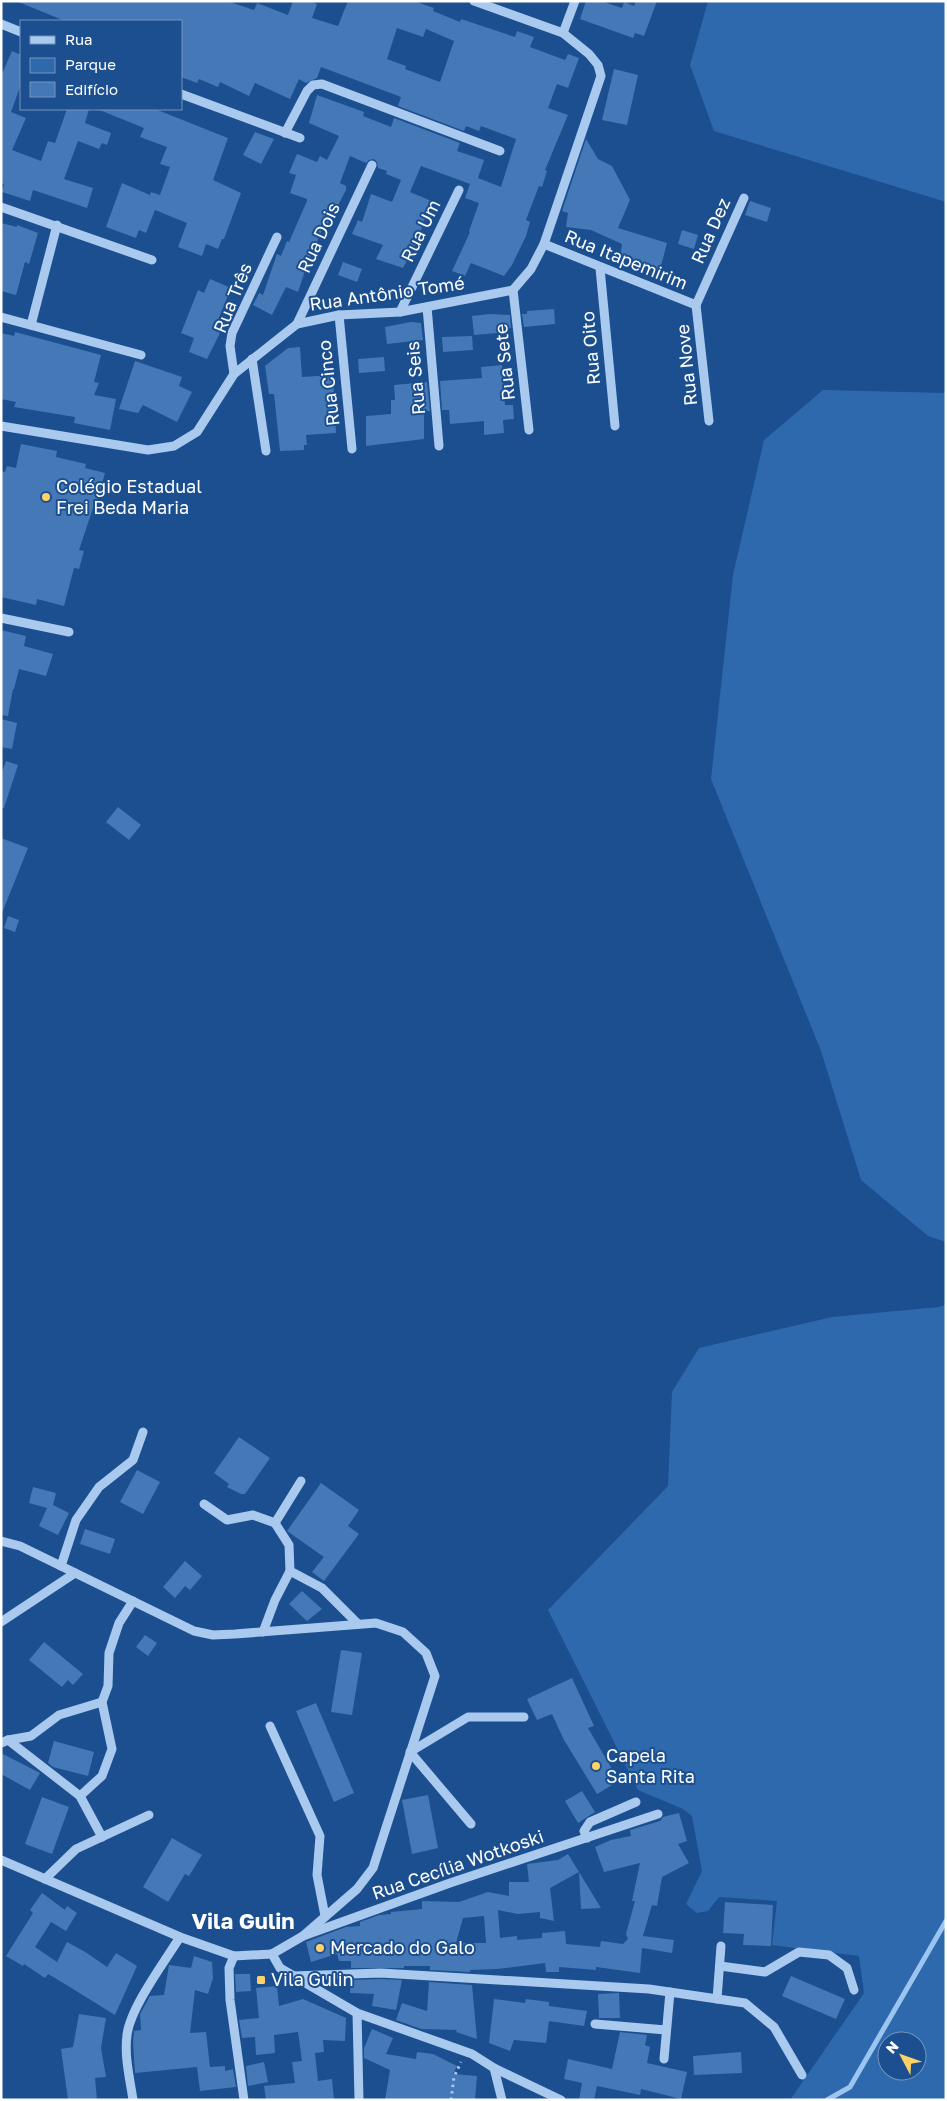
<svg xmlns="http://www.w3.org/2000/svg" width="947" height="2101" font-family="'Golos Text',sans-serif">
<rect width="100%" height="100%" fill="#1b4f8f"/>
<!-- green -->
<g fill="#2e69ad" fill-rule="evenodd">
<path d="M708 1H946V202L714 131 690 65Z"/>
<path d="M823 390 946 393V1242L928 1236 861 1180 821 1051 711 779 733 575 764 440Z"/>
<path d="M946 1305V2100H790L864 1993 859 1956 772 1945 777 1901 719 1897 708 1911 697 1913 686 1904 702 1871 692 1816 683 1809 638 1790 548 1610 668 1486 672 1392 699 1348 832 1317 939 1307ZM887 2041H917V2071H887Z"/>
</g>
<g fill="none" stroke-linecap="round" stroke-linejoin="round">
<!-- stream -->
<path stroke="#9cc4f0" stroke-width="5" d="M827 2100 850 2087 946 1921"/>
</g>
<!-- building -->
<g fill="#4478b7" fill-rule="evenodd">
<path d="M16 1H227L254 10 257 3 288 15 293 1H310L317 4 312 18 338 26 348 1H414L434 8 433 11 460 22 461 19 515 37 517 31 534 37 530 47 565 60 568 54 579 58 568 88 557 84 548 108 568 115 545 170 547 171 542 187 539 186 526 220 530 222 526 236 512 265 504 276 471 263 465 276 452 271 470 232 469 231 479 203 465 198 470 184 421 166 410 192 434 202 429 216 426 215 416 244 403 268 376 259 383 245 352 234 358 220 362 222 371 194 392 202 401 180 386 174 387 171 378 168 377 162 374 159 369 160 366 163 350 156 340 183 346 186V190L334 213 333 212 327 226 324 225 307 265 298 292 286 287 272 315 253 305 259 293 263 295 277 254 281 256 287 241 289 242 307 201V199L290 193 296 175 289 173 297 154 317 162 320 156 327 160 339 136 309 123 317 95 364 112 363 116 391 127 394 118 460 143 457 151 484 160 478 178 501 187 516 139 481 126 479 131 466 126 464 131 398 106 401 97 321 67 317 78 306 83 299 79 290 99 255 83 249 96 220 82 218 87 199 79 197 83 181 77V21H65ZM397 28 423 37 426 29 454 41 440 82 405 69 406 66 387 59Z"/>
<path d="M586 1H601L622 8 624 2 634 6 636 1H657L644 36 635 33 633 38 580 19Z"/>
<path d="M12 51 21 55V84L11 112 26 118 12 150 41 161 48 141 55 143 67 109H89L85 123 111 133 107 145 102 143 99 149 78 141 64 179 93 188 87 208 33 190 30 201 2 192 4 184 1 183V76Z"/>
<path d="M614 69 638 75 627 125 602 120Z"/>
<path d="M97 109H155L228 138 213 180 241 193 224 239H222L218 249 206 244 202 256 178 247 187 223 155 210 146 233 139 230 136 238 106 227 122 183 150 195 151 192 160 195 170 167 160 164 167 147 140 137 144 128Z"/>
<path d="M255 132 274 139 261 164 243 155Z"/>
<path d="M586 139 598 159 612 166 630 200 618 228 667 243 660 270 620 258 622 244 591 230 566 227 568 213 562 211Z"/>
<path d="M750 201 771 208 767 222 745 215Z"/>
<path d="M1 223 17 227V225L38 233 29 264 25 262 16 295 1 291Z"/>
<path d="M682 230 698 235 694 249 678 244Z"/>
<path d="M343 262 362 269 357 282 338 275Z"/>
<path d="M210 279 231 288 214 330 220 333 207 359 189 352 194 338 181 333 198 290 204 293Z"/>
<path d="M554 309 555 324 524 327 522 314H527V311Z"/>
<path d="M490 314 510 315 511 328H508L509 332 474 335 472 316Z"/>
<path d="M411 322 421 323 423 340 387 344 385 327Z"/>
<path d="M15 332 101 355 94 382 99 383 94 395 116 399 110 430 74 423 75 417 14 407 16 402 1 399V333L14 336Z"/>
<path d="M472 336 473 350 443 352 442 337Z"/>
<path d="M300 347 302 377 333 375 336 433 306 435 307 445H304V450L280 451 274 394H269L265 366 288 348Z"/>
<path d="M384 357 385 371 359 373 358 359Z"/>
<path d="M135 361 182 377 179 386 192 392 177 422 143 405 138 413 119 409Z"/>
<path d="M502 365 505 405H513L514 419 503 420 504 433 484 435V421L450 424 449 410H442L440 381 482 378 481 367Z"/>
<path d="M427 382 430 411H424V439L366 446V416L391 414V400H395L394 385Z"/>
<path d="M21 444 57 451 56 457 86 464 85 468 105 473 96 506 94 505 79 550 84 551 79 569 74 568 64 606 37 599 36 605 1 597V471L5 472 7 466 16 468Z"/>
<path d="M1 630 26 636 24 646 53 654 46 676 19 669 14 689H13L8 716 1 715Z"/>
<path d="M1 719 17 723 12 749 1 747Z"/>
<path d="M6 761 18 765 4 808H1V774Z"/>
<path d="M118 807 141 825 129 840 106 822Z"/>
<path d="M1 838 28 848 2 913 1 912Z"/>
<path d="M8 916 19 920 15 932 4 928Z"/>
<path d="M239 1437 270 1458 245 1494H241L227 1487 229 1484 214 1473Z"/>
<path d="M137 1470 160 1482 143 1514 120 1502Z"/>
<path d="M321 1483 359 1510 348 1526 359 1534 324 1581 312 1572 324 1557 287 1531Z"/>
<path d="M33 1487 56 1493 53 1505 69 1513 58 1535 39 1526 47 1508 29 1503Z"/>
<path d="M85 1529 115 1539 110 1554 80 1544Z"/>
<path d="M185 1561 202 1576 190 1590 185 1586 175 1598 163 1587Z"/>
<path d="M302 1591 322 1609 307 1621 289 1604Z"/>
<path d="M145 1635 157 1643 148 1656 136 1647Z"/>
<path d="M44 1642 83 1674 73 1685 68 1680 62 1687 29 1660Z"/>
<path d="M341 1650 362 1653 352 1715 331 1712Z"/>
<path d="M572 1678 594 1726 588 1728 619 1781 597 1794 564 1740 552 1714 537 1720 527 1699Z"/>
<path d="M316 1703 354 1793 334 1802 296 1711Z"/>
<path d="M54 1741 94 1752 88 1776 53 1767 48 1763Z"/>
<path d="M1 1753 40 1773 30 1790 1 1774Z"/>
<path d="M582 1791 595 1812 578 1823 565 1801Z"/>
<path d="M428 1795 438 1848 412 1854 402 1800Z"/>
<path d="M42 1797 69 1807 52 1854 25 1844Z"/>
<path d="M679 1813 687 1841 678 1844 689 1863 662 1877 657 1906 652 1905 643 1936 674 1940 672 1953 642 1948 640 1973 596 1967V1970L559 1967V1972H546L545 1963 497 1969 470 1970V1972L430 1970V1966H404V1968H351V1961H339L337 1954 311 1962 306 1942 346 1927 360 1926V1922L379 1915 391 1914V1912L422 1909V1901L459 1902 488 1892 509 1896V1882H529L527 1864 558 1860 568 1854 601 1908 581 1909 579 1872 550 1888 554 1921 540 1918V1912L518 1914 498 1910 500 1938 517 1936V1940L542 1938V1933L565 1931 566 1944 600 1947 601 1941 623 1944 628 1939 626 1934 635 1901H632L640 1863 604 1872 595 1847 611 1840 631 1836 630 1830 660 1821 663 1817ZM484 1916 486 1943H456L463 1918Z"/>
<path d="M172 1838 202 1855 189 1876 185 1874 168 1902 143 1887Z"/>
<path d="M42 1893 65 1910 67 1906 77 1913 66 1931 51 1922 35 1947 57 1962 67 1942 87 1953 107 1967 116 1953 137 1966 115 2015 60 1981 48 1974 45 1978 24 1964 23 1966 6 1956 33 1913 30 1910Z"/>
<path d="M725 1902 773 1905 771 1946 743 1945 744 1934 723 1933Z"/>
<path d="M194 1956 212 1962 213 1978 208 1994 195 1990 190 2033 206 2032 210 2067 225 2066V2071L233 2069 236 2087 200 2091 197 2067 135 2073 133 2042 134 2031 141 2030 140 2014 150 1996 164 1995 169 1965 191 1968Z"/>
<path d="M235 1974H250L251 1991 236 1992Z"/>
<path d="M791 1976 845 1999 836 2019 782 1996Z"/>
<path d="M381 1979 402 1980 396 2010 372 2006 374 1994 350 1993 351 1980Z"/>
<path d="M429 1982 472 1985 477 2039 456 2032 457 2030 421 2029 396 2020 402 2003 427 2011Z"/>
<path d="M277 1986 279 2006 303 1999 346 2018 345 2041 323 2040 324 2052 315 2053 318 2081 332 2079 334 2100H266L264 2086 295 2083 292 2062 302 2061 298 2032 274 2035 275 2053 256 2055 255 2037 242 2038 239 2020 259 2018 256 1988Z"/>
<path d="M619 1993 620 2018H599L598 1994Z"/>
<path d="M494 1999 525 2003 526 1999 549 2002V2006L587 2011 584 2026 549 2021 546 2043 514 2040 510 2051 489 2043Z"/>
<path d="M79 2014 106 2018 101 2048 106 2077 95 2078 97 2100H68L61 2049 73 2047Z"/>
<path d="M372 2029 393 2038 386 2054 416 2059 417 2052 433 2054 457 2066 453 2074 477 2076 475 2100H385L390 2070 364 2058V2048Z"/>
<path d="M620 2032 647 2035 645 2045 650 2047 647 2063 687 2072 681 2099 641 2089 640 2095 597 2086 594 2100H579L582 2083 564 2079 568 2059 612 2069Z"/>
<path d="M741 2052 742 2073 694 2075 693 2056Z"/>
<path d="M264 2062 268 2082 248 2086 246 2066Z"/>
</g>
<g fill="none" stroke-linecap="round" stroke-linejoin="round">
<!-- path -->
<path stroke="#a9c9ee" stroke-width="3" stroke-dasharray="2.5 4" stroke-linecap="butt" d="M451 2100 454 2077 461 2062"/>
<!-- minor -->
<g stroke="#a9c9ee" stroke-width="9">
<path d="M1 24 21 32"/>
<path d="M563 33 575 1"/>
<path d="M181 94 300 138"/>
<path d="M285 133 307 91 313 85 322 84 500 151"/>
<path d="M1 207 152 260"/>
<path d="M544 244 696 305"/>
<path d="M600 268 615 426"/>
<path d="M513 290 529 430"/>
<path d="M696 305 744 198"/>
<path d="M696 305 709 421"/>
<path d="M427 307 439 446"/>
<path d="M400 312 459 190"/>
<path d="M339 315 352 449"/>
<path d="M1 317 141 355"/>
<path d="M297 324 372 165"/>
<path d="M31 325 57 225"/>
<path d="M252 359 266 451"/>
<path d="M234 374 230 346 232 333 277 237"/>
<path d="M1 426 148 450 174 446 197 432 234 374 297 324 339 315 400 312 513 290 531 269 544 244 601 76 598 65 589 54 563 33 474 1"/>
<path d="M1 618 69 632"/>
<path d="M204 1504 227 1520 253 1515 275 1523 289 1545 290 1571 322 1588 358 1624"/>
<path d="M275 1523 301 1481"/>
<path d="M1 1541 20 1546 194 1631 213 1635 235 1634 376 1623 403 1632 426 1653 435 1676 373 1868 357 1889 303 1936"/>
<path d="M61 1566 76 1520 99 1487 133 1460 143 1432"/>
<path d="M1 1622 75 1573"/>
<path d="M263 1632 275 1600 290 1571"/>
<path d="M270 1726 320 1836 317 1875 325 1916"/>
<path d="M8 1740 80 1796"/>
<path d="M1 1743 8 1740 31 1736 59 1715 102 1702"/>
<path d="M471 1824 410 1752 468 1717H524"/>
<path d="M102 1837 80 1796 102 1776 112 1749 102 1702 108 1686 109 1653 119 1623 133 1601"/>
<path d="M587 1838 584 1831 590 1822 636 1802"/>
<path d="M1 1860 180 1937 234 1956 272 1954"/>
<path d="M45 1879 76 1849 149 1815"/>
<path d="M272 1954 303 1936 450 1883 658 1814"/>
<path d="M272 1954 280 1968 357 2013 472 2054 494 2068 561 2100"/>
<path d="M234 1956 229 1968 230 2000 244 2100"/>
<path d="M720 1966 765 1972 799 1952 829 1955 847 1968 854 1990"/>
<path d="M293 1976 381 1973 649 1989 745 2003 774 2027 802 2075"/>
<path d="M717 1999 721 1946"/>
<path d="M357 2013 359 2100"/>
<path d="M595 2024 666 2030"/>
<path d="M664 2059 670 1992"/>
<path d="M494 2068 502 2100"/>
<path d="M133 2100C130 2079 124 2056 127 2035 130 2008 165 1961 180 1937"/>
</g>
</g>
<!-- markers -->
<g fill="#ffd166" stroke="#1b4f8f" stroke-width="2">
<circle cx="46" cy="497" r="5"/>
<circle cx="596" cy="1766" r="5"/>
<circle cx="320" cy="1948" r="5"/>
<rect x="256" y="1975" width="10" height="10" rx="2.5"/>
</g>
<g text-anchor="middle" stroke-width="4" stroke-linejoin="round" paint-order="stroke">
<!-- street labels -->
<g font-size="18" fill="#fff" stroke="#1b4f8f">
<text transform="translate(421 231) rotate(-64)" y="6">Rua Um</text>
<text transform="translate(711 231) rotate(-66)" y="6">Rua Dez</text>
<text transform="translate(319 238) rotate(-65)" y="6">Rua Dois</text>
<text transform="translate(626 260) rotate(22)" y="6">Rua Itapemirim</text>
<text transform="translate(387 294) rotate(-8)" y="6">Rua Antônio Tomé</text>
<text transform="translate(233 298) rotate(-68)" y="6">Rua Três</text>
<text transform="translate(591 348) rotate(-95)" y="6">Rua Oito</text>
<text transform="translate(505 362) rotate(-96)" y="6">Rua Sete</text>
<text transform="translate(687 365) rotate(-96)" y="6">Rua Nove</text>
<text transform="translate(416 378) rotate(-95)" y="6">Rua Seis</text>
<text transform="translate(329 383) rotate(-96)" y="6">Rua Cinco</text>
<text transform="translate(458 1865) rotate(-19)" y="6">Rua Cecília Wotkoski</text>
</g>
<!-- poi labels -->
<g font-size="18" fill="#fff" stroke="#1b4f8f" text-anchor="start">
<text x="56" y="493">Colégio Estadual<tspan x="56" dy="21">Frei Beda Maria</tspan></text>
<text x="606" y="1762">Capela<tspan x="606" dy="21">Santa Rita</tspan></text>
<text x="330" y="1954">Mercado do Galo</text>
<text x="271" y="1986">Vila Gulin</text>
</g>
<!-- district labels -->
<g font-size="22" font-weight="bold" fill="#fff" stroke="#1b4f8f">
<text x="243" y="1929">Vila Gulin</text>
</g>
</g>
<!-- border -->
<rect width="947" height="2101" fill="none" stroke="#ffffff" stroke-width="5"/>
<!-- legend -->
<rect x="20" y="20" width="162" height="90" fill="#1b4f8f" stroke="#7695bc"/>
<rect x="30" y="36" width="25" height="8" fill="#a9c9ee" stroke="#7695bc"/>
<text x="65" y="45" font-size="15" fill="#ffffff">Rua</text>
<rect x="30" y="58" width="25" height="15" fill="#2e69ad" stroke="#7695bc"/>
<text x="65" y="70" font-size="15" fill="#ffffff">Parque</text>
<rect x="30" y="82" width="25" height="15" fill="#4478b7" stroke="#7695bc"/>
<text x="65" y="95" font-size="15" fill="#ffffff">Edifício</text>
<!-- north arrow -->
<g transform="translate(902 2056) rotate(311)"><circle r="24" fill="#1b4f8f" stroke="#7695bc"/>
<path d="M0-4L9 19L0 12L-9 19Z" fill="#ffd166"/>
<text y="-8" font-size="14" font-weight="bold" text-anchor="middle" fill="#ffffff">N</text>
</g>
</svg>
